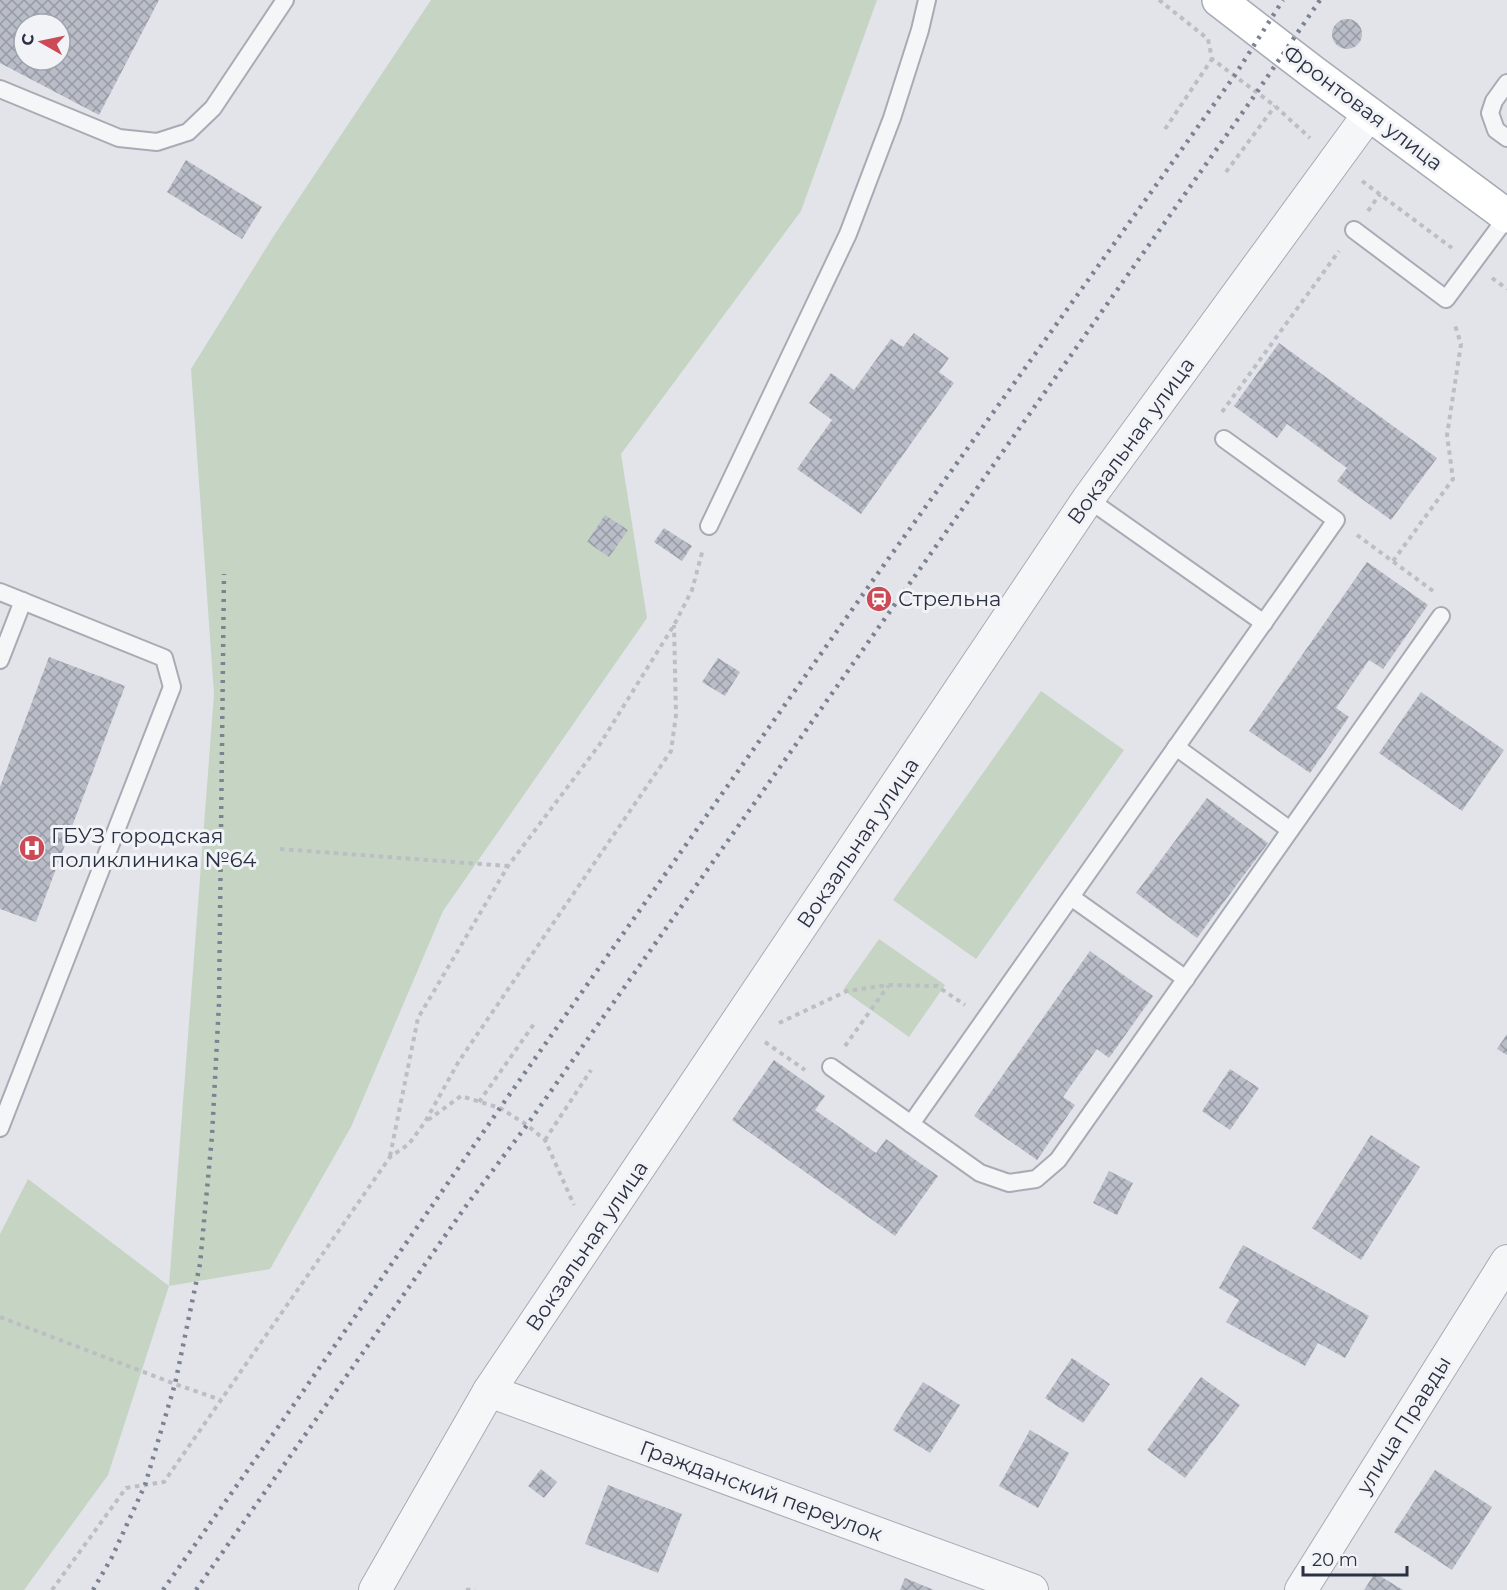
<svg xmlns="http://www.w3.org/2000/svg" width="1507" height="1590" font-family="Montserrat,sans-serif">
<defs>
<pattern id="building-cross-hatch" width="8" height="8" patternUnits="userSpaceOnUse" patternTransform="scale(1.5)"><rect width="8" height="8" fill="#b9bdc7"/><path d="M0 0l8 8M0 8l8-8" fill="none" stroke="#979aa3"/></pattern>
</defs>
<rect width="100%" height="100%" fill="#e2e4ea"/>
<!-- green -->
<g fill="#c6d4c3">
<path d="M431 0H877L801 211 621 454 647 618 443 911 351 1127 270 1269 169 1286 108 1475 24 1590H0V1234L28 1179 169 1286 214 694 191 369 273 237Z"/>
<path d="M1041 691 1124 750 976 959 893 900Z"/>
<path d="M879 939 945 985 909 1037 843 990Z"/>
</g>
<!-- building -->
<g fill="url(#building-cross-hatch)" fill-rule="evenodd">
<path d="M0 0H159L99 115 0 63ZM24 24H60V60H24Z"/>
<circle cx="1347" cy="34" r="15"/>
<path d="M186 160 262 207 242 239 167 192Z"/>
<path d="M914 333 949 358 939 372 954 383 861 514 797 469 832 420 809 403 831 373 854 390 891 339 903 347Z"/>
<path d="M1279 343 1437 458 1391 520 1337 481 1347 468 1287 424 1277 438 1234 406Z"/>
<path d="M605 515 628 530 609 557 587 542Z"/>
<path d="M664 528 692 546 682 561 654 542Z"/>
<path d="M1367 562 1428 605 1383 669 1369 660 1336 708 1349 717 1310 773 1249 731Z"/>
<path d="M49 657 125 686 36 922 0 909V787Z"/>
<path d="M718 658 740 672 725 696 702 682Z"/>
<path d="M1421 692 1504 750 1462 811 1379 753Z"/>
<path d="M1207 798 1268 843 1197 938 1136 893Z"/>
<path d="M1090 951 1153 996 1109 1058 1097 1049 1063 1097 1075 1105 1037 1160 974 1116Z"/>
<path d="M1507 1034V1055L1497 1049Z"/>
<path d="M774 1060 825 1096 815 1110 876 1153 886 1139 938 1176 895 1236 732 1120Z"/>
<path d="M1230 1069 1259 1088 1230 1130 1202 1111Z"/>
<path d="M1371 1135 1420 1167 1361 1260 1312 1228Z"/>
<path d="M1109 1171 1133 1183 1117 1215 1093 1203Z"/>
<path d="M1243 1245 1369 1316 1345 1358 1318 1343 1305 1366 1226 1322 1239 1300 1219 1288Z"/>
<path d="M1072 1358 1110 1384 1083 1423 1045 1398Z"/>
<path d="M1201 1377 1240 1405 1185 1478 1147 1450Z"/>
<path d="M923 1382 960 1405 930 1453 893 1430Z"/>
<path d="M1030 1430 1069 1453 1038 1508 999 1486Z"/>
<path d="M541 1469 557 1482 544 1498 528 1486Z"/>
<path d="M1435 1470 1492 1507 1452 1570 1394 1532Z"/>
<path d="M608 1485 682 1514 658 1573 585 1544Z"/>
<path d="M1375 1573 1403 1590H1364Z"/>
<path d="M905 1578 934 1590H900Z"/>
</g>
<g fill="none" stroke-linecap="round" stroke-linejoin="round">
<!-- service casing -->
<g stroke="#a7abb4" stroke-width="20">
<g id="service">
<path d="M1507 83 1494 101 1490 113 1496 130 1507 138"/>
<path d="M0 89 119 138 157 142 188 132 213 108 285 0"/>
<path d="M1354 230 1446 299 1507 217"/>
<path d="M1088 499 1264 623"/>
<path d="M709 526 848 234 892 118 920 30 927 0"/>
<path d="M0 592 164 658 172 687 0 1128"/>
<path d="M0 660 23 601"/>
<path d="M1176 747 1290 830"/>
<path d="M1071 897 1186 979"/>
<path d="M831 1067 980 1173 1009 1183 1036 1179 1058 1160 1441 616"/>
<path d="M911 1124 1336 520 1224 439"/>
</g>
</g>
<!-- minor casing -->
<g stroke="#a7abb4" stroke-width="34">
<g id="minor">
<path d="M489 1391 1032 1590"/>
<path d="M375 1590 489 1391 1088 499 1369 114"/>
<path d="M1301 1590 1507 1261"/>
</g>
</g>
<!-- secondary casing -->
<g stroke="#a7abb4" stroke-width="36">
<path id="secondary" d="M1219 0 1314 73 1507 216"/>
</g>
<!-- path -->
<g stroke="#bbbfc5" stroke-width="4" stroke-dasharray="4.5 4.5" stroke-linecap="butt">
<path d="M1159 0 1208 39 1212 59 1275 106 1310 138"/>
<path d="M1165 129 1212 59"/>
<path d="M1226 172 1275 106"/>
<path d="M1362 181 1452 248"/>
<path d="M1368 211 1380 194"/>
<path d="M1492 278 1507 289"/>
<path d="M1222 412 1339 251"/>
<path d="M1357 535 1433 591"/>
<path d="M1393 561 1453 479 1447 435 1461 344 1454 322"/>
<path d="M280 849 508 866"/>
<path d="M779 1023 847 991 888 985 937 986 965 1005"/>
<path d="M765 1042 805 1070"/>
<path d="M845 1046 888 986"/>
<path d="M479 1102 534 1024"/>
<path d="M428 1120 461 1096 500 1108 527 1125 545 1140 574 1205"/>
<path d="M545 1140 591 1070"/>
<path d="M390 1156 418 1018 508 866 600 744 674 625 692 590 703 549"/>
<path d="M0 1317 175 1384 221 1400"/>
<path d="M52 1590 126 1488 164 1482 390 1157 409 1144 425 1122 459 1061 671 751 676 715 674 625"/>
<path d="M466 1590 473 1589 475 1590"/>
</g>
<!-- service -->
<use href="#service" stroke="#f4f6f8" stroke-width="16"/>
<!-- minor -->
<use href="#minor" stroke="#f4f6f8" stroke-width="32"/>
<!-- secondary -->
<use href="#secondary" stroke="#fff" stroke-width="33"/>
<!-- rail -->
<g stroke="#7b8393" stroke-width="4.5" stroke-dasharray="3 6" stroke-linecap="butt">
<path d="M93 1590 112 1557 145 1485 175 1384 200 1264 212 1136 219 1003 224 574"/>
<path d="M163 1590 288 1413 500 1108 866 590 1235 75 1283 0"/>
<path d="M196 1590 466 1206 527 1125 1257 92 1320 0"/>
</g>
</g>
<!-- icons -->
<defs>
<g id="station-disc" transform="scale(1.35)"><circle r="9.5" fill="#cc4a55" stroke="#f1f3f7"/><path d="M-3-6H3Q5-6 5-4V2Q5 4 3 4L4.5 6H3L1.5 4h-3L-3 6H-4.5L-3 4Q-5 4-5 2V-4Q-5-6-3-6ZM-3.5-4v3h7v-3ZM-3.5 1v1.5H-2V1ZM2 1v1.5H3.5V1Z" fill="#fff"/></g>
<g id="hospital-disc" transform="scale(1.35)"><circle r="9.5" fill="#cc4a55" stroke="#f1f3f7"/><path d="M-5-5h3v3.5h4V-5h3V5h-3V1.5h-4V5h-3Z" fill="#fff"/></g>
</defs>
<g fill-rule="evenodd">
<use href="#station-disc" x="879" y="599"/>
<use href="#hospital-disc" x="32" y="848"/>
</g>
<g text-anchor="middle" stroke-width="6" stroke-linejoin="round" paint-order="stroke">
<!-- street labels -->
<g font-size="21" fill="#2a3142" stroke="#f1f3f7">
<text transform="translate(1363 108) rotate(37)" y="7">Фронтовая улица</text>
<text transform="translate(1131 441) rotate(-54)" y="7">Вокзальная улица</text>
<text transform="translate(858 843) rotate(-56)" y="7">Вокзальная улица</text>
<text transform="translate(587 1246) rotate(-56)" y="7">Вокзальная улица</text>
<text transform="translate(1404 1425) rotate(-58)" y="7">улица Правды</text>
<text transform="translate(761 1491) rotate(20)" y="7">Гражданский переулок</text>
</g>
<!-- poi labels -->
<g font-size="21" fill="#2a3142" stroke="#f1f3f7" text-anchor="start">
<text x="898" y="606">Стрельна</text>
<text x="51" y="843">ГБУЗ городская<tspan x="51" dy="24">поликлиника №64</tspan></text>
</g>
</g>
<!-- north arrow -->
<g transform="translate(42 42) rotate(279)"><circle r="28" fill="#f1f3f7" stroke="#a1a5af" stroke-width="1.5"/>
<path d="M0-4.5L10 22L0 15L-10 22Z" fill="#cc4a55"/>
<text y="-9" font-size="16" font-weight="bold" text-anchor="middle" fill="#2a3142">С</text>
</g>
<!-- scale -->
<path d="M1303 1566v9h104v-9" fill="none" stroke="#2a3142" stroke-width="3"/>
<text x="1312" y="1566" font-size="18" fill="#2a3142" stroke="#f1f3f7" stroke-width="4.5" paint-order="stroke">20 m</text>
</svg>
